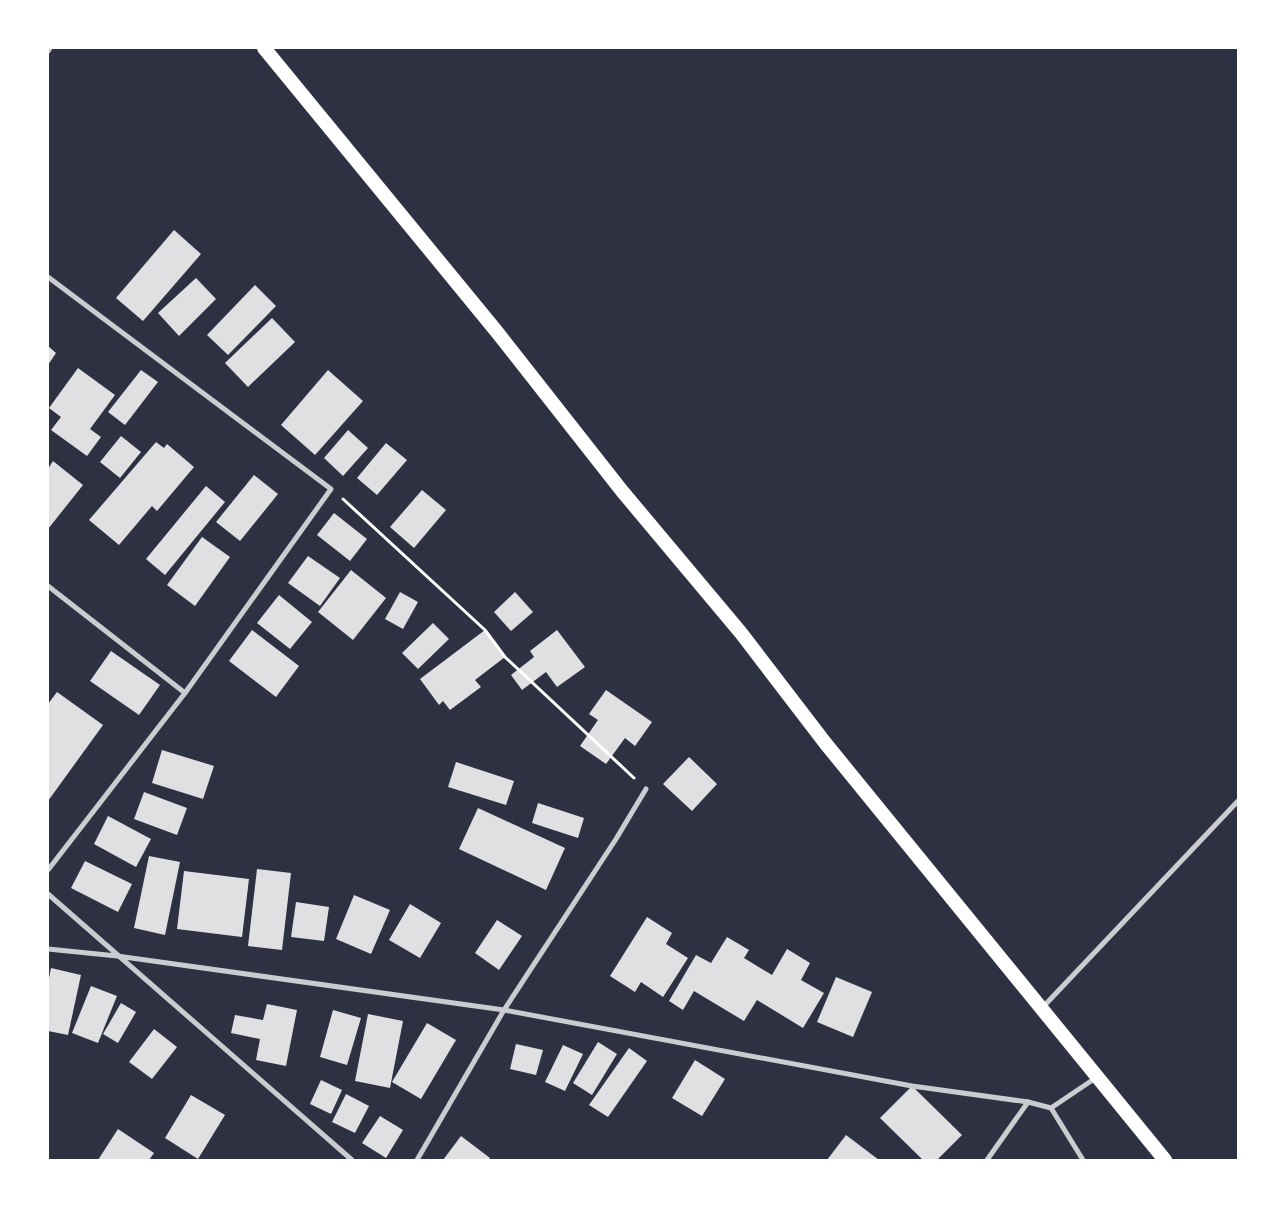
<svg xmlns="http://www.w3.org/2000/svg" width="1286" height="1208" font-family="Roboto,sans-serif">
<rect width="100%" height="100%" fill="#2d3142"/>
<!-- building -->
<g fill="#e0e0e3">
<path d="M174 230 201 254 143 321 116 298Z"/>
<path d="M196 278 216 299 179 336 158 313Z"/>
<path d="M255 285 276 306 228 355 207 335Z"/>
<path d="M272 318 295 342 248 387 225 363Z"/>
<path d="M48 346 56 353 48 365Z"/>
<path d="M78 368 115 395 90 429 101 437 87 456 51 430 61 417 49 408Z"/>
<path d="M141 370 158 382 125 425 108 412Z"/>
<path d="M328 370 363 401 315 455 281 425Z"/>
<path d="M348 430 368 448 343 476 324 458Z"/>
<path d="M121 436 141 452 120 478 100 462Z"/>
<path d="M156 442 164 448 167 444 194 467 157 511 152 506 119 545 89 520Z"/>
<path d="M386 443 407 460 377 495 357 478Z"/>
<path d="M53 461 83 485 48 529V469Z"/>
<path d="M254 475 278 494 240 541 216 522Z"/>
<path d="M206 486 225 502 165 575 146 559Z"/>
<path d="M422 490 446 510 414 548 390 527Z"/>
<path d="M334 513 367 539 350 561 317 535Z"/>
<path d="M202 537 230 557 195 606 167 585Z"/>
<path d="M308 556 340 578 320 606 288 583Z"/>
<path d="M351 570 386 598 353 640 318 612Z"/>
<path d="M400 592 418 602 403 629 385 619Z"/>
<path d="M515 592 533 612 511 631 494 612Z"/>
<path d="M279 595 312 622 290 649 257 623Z"/>
<path d="M433 623 449 639 418 669 402 653Z"/>
<path d="M252 630 299 666 276 697 229 661Z"/>
<path d="M485 630 505 657 475 680 481 687 450 710 443 701 439 705 420 679Z"/>
<path d="M557 630 585 667 557 687 546 672 522 690 511 675 534 657 530 651Z"/>
<path d="M111 651 160 685 139 715 90 681Z"/>
<path d="M606 690 652 722 635 746 625 738 606 764 580 746 598 720 589 714Z"/>
<path d="M57 692 103 725 48 801V704Z"/>
<path d="M162 750 214 766 203 799 152 783Z"/>
<path d="M689 757 717 784 692 811 663 784Z"/>
<path d="M456 762 514 781 506 805 448 787Z"/>
<path d="M144 792 187 808 177 835 134 819Z"/>
<path d="M538 803 584 818 578 838 532 823Z"/>
<path d="M478 808 565 848 546 890 459 849Z"/>
<path d="M108 816 151 839 136 867 94 844Z"/>
<path d="M149 856 180 862 165 935 134 928Z"/>
<path d="M85 861 132 884 118 912 71 888Z"/>
<path d="M257 869 291 873 282 950 248 946Z"/>
<path d="M184 871 249 879 242 937 177 929Z"/>
<path d="M354 895 390 910 371 954 336 939Z"/>
<path d="M296 902 329 907 324 941 291 937Z"/>
<path d="M410 904 441 923 420 958 389 940Z"/>
<path d="M647 917 672 933 666 944 688 958 663 997 641 982 635 992 610 976Z"/>
<path d="M497 920 522 936 499 970 475 953Z"/>
<path d="M727 937 749 950 744 958 772 975 787 949 810 963 801 980 824 993 803 1028 757 1000 744 1021 694 991 683 1010 669 1001 696 955 711 963Z"/>
<path d="M51 968 81 975 68 1035 48 1031V983Z"/>
<path d="M836 977 872 992 853 1037 817 1022Z"/>
<path d="M91 986 117 996 98 1043 72 1033Z"/>
<path d="M121 1003 136 1012 118 1043 103 1034Z"/>
<path d="M267 1004 297 1010 286 1066 256 1060 260 1039 231 1033 235 1015 263 1020Z"/>
<path d="M333 1010 361 1018 347 1065 320 1057Z"/>
<path d="M368 1014 403 1021 390 1088 355 1081Z"/>
<path d="M427 1023 456 1040 421 1099 392 1082Z"/>
<path d="M154 1029 177 1047 152 1079 129 1062Z"/>
<path d="M598 1042 617 1054 592 1095 573 1083Z"/>
<path d="M516 1044 543 1050 536 1075 510 1069Z"/>
<path d="M563 1045 583 1054 565 1091 545 1082Z"/>
<path d="M629 1048 647 1061 608 1117 589 1105Z"/>
<path d="M695 1060 725 1079 702 1116 672 1098Z"/>
<path d="M321 1080 342 1090 331 1114 310 1104Z"/>
<path d="M912 1086 962 1135 937 1160H923L880 1118Z"/>
<path d="M346 1094 369 1106 355 1133 332 1122Z"/>
<path d="M191 1095 225 1115 198 1159 165 1138Z"/>
<path d="M380 1116 403 1130 386 1158 362 1143Z"/>
<path d="M118 1129 154 1153 149 1160H98Z"/>
<path d="M846 1135 879 1160H827Z"/>
<path d="M461 1136 490 1158 489 1160H443Z"/>
</g>
<g fill="none" stroke-linecap="round" stroke-linejoin="round">
<!-- path -->
<path stroke="#fff" stroke-width="3" d="M343 499 485 630 505 657 634 778"/>
<!-- minor -->
<g stroke="#caccd0" stroke-width="5">
<path d="M48 51 50 48"/>
<path d="M48 277 331 489 185 693 48 870"/>
<path d="M48 586 185 693"/>
<path d="M48 894 352 1160"/>
<path d="M48 949 117 956 504 1010 912 1086 1028 1102 1051 1108 1097 1077"/>
<path d="M1043 1007 1238 801"/>
<path d="M1051 1108 1083 1160"/>
<path d="M417 1160 504 1010 616 839 646 789"/>
<path d="M987 1160 1028 1102"/>
</g>
<!-- trunk -->
<path stroke="#fff" stroke-width="14" d="M264 48 497 332 622 491 741 633 826 744 1165 1160"/>
</g>
<!-- border -->
<rect width="1286" height="1208" fill="none" stroke="#ffffff" stroke-width="98"/>
</svg>
